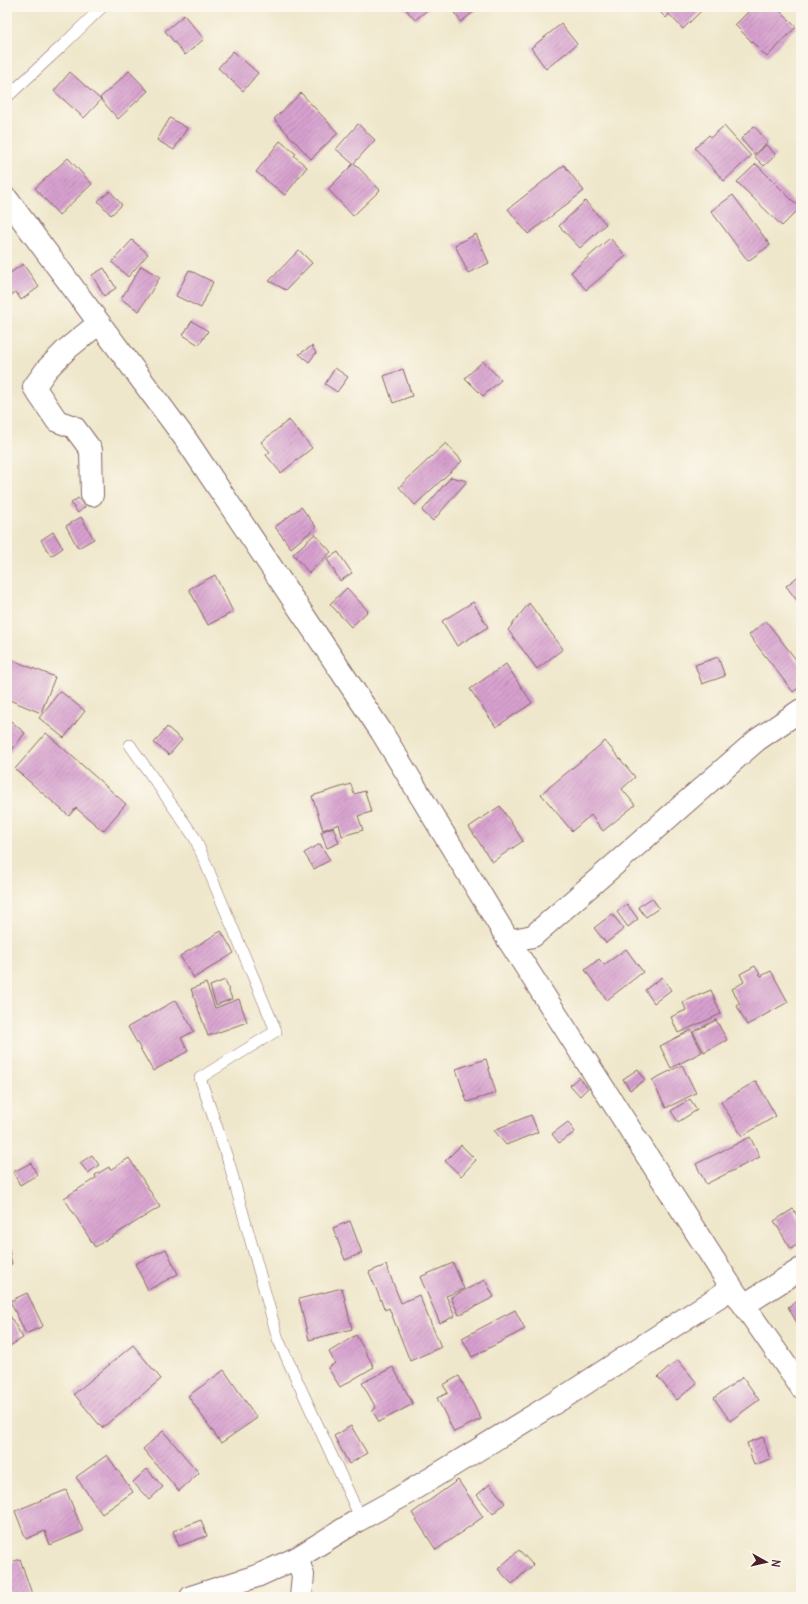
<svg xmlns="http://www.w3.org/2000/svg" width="808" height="1604" font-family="Delius,sans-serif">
<defs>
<pattern id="building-hatch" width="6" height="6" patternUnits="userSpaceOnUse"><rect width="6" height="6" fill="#d7a0cf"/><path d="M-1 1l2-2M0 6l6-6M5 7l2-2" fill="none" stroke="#b082a8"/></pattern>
</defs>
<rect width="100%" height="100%" fill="#fbf7ec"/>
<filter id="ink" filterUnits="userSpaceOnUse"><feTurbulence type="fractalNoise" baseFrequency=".025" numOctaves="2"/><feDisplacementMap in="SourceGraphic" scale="8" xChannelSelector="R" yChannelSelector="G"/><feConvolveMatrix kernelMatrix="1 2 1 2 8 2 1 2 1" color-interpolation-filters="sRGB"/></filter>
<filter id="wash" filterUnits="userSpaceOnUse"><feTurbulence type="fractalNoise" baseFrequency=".012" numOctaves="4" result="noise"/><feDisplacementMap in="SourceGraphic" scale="16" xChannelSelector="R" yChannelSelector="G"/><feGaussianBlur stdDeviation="0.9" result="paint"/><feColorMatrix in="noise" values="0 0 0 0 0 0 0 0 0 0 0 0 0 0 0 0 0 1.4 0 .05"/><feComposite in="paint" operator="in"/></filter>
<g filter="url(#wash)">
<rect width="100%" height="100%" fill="#efe7cb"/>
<g id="blocks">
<!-- building -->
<g fill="url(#building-hatch)">
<path d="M404 7H431L415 20Z"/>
<path d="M450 7H480L461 22Z"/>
<path d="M655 7H700L703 9 683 29 669 14 666 18Z"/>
<path d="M753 7H776L796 27 767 57 735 25Z"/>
<path d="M184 15 204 39 185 55 165 31Z"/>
<path d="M561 24 577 44 546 69 531 48Z"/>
<path d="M233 51 258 73 243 91 218 68Z"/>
<path d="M129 71 148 91 118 119 100 98Z"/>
<path d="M70 72 101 100 84 118 54 91Z"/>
<path d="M301 93 338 133 311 159 274 119Z"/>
<path d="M170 118 187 128 174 150 157 140Z"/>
<path d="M358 124 375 140 354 163 380 190 353 216 328 189 353 164 336 149Z"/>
<path d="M724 126 751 156 724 181 695 148 709 135 711 137Z"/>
<path d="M754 126 768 142 754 154 741 139Z"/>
<path d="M280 141 296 154 294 156 307 167 285 195 256 172Z"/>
<path d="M766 145 776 155 764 166 754 156Z"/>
<path d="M68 158 92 184 59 215 35 188Z"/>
<path d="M756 164 800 208 782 226 737 182Z"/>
<path d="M564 165 584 191 528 234 508 209Z"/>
<path d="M110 191 122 205 111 215 98 201Z"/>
<path d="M733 195 770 245 748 261 711 211Z"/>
<path d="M585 201 606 224 580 248 559 226Z"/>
<path d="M476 234 489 263 468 273 455 245Z"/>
<path d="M610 238 626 256 586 290 571 272Z"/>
<path d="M132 240 148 254 128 277 112 262Z"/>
<path d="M299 250 312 263 286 290 269 281Z"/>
<path d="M23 264 39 287 21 300 16 292 7 298V275Z"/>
<path d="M141 266 160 277 139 311 121 299Z"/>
<path d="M104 268 116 288 104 296 92 275Z"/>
<path d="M189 270 213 282 201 308 176 296Z"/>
<path d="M192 321 208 331 199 345 183 335Z"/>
<path d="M312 346 316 353 309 362 299 354Z"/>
<path d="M483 361 501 380 483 396 465 378Z"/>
<path d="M335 368 348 377 337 392 325 384Z"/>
<path d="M403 369 412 396 393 403 384 376Z"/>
<path d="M289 420 312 448 281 473 266 455 270 452 261 442Z"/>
<path d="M446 443 462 461 415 505 399 487Z"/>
<path d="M451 477 467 481 433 521 422 511Z"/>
<path d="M78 498 85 507 78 513 71 503Z"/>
<path d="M301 507 316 527 291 548 275 527Z"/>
<path d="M81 517 94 539 78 548 66 526Z"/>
<path d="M53 532 63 548 51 556 41 540Z"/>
<path d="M315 534 331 552 309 573 293 554Z"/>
<path d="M338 552 352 573 340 581 327 559Z"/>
<path d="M801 574V606L786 586Z"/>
<path d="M215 575 233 612 208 625 189 589Z"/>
<path d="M347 588 368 611 351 627 330 604Z"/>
<path d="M473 602 488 627 457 646 442 621Z"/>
<path d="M529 603 563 649 537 669 508 630Z"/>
<path d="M766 621 801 666V686L793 692 749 635Z"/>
<path d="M718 657 725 676 702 684 695 665Z"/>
<path d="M7 658 55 677 41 713 7 699Z"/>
<path d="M506 664 532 703 496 727 470 689Z"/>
<path d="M60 691 85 711 64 738 39 718Z"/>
<path d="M7 718 25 733 9 754 7 753Z"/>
<path d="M167 727 182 740 169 755 154 743Z"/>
<path d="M46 733 126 804 103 831 76 808 69 816 15 769Z"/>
<path d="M605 741 635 777 622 789 635 805 603 831 591 815 572 831 541 794Z"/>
<path d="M351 784 354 794 365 791 371 812 358 816 363 830 342 836 339 824 323 830 312 796Z"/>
<path d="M500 806 523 841 492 862 469 827Z"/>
<path d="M333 827 339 843 327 848 321 832Z"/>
<path d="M320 844 330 860 314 869 304 853Z"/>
<path d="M652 898 659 908 646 917 638 907Z"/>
<path d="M627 904 638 919 628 927 617 912Z"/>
<path d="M612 914 624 929 606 943 594 928Z"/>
<path d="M221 931 234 953 194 978 180 956Z"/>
<path d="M626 949 643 972 607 1000 585 970 599 959 604 965Z"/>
<path d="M755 966 761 976 771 971 788 1002 747 1025 737 1006 740 1004 732 989 744 982 740 974Z"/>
<path d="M662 977 671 990 654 1003 645 990Z"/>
<path d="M225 980 232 999 216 1005 210 986Z"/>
<path d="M206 983 215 1008 239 999 247 1022 208 1036 191 989Z"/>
<path d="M711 990 721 1014 678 1033 671 1017 686 1010 683 1002Z"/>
<path d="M176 1000 194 1031 181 1038 188 1051 153 1071 128 1027Z"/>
<path d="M716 1020 727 1040 704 1052 693 1032Z"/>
<path d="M691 1030 702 1052 671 1068 660 1046Z"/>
<path d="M486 1059 496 1093 467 1102 456 1069Z"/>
<path d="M682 1065 696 1093 666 1108 652 1080Z"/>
<path d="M638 1069 645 1080 630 1090 623 1079Z"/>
<path d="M579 1077 588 1088 580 1096 570 1085Z"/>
<path d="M756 1081 776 1116 742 1136 721 1102Z"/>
<path d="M690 1099 697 1110 678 1122 671 1111Z"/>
<path d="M531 1115 538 1132 506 1145 494 1130Z"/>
<path d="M568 1122 575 1132 559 1143 552 1134Z"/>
<path d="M750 1137 760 1157 706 1184 696 1164Z"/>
<path d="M461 1145 476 1160 461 1176 445 1161Z"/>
<path d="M92 1155 99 1165 88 1173 80 1163Z"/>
<path d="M129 1158 160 1207 95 1247 64 1198 96 1178 95 1175 109 1167 110 1170Z"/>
<path d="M31 1163 37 1175 20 1185 13 1172Z"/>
<path d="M793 1209 801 1222V1242L791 1249 774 1221Z"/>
<path d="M350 1221 362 1253 345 1260 333 1228Z"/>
<path d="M7 1240 12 1264 7 1265Z"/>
<path d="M166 1249 178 1274 148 1290 135 1264Z"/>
<path d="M453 1263 464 1289 446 1296 455 1316 440 1323 420 1277Z"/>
<path d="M386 1265 401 1303 419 1295 441 1347 410 1361 389 1308 385 1310 369 1272Z"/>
<path d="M485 1280 494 1297 459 1315 451 1297Z"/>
<path d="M342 1288 352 1329 309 1340 299 1299Z"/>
<path d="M27 1293 43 1326 26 1334 10 1301Z"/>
<path d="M801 1299V1330L788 1307Z"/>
<path d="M515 1310 525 1329 472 1357 462 1338Z"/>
<path d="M7 1311 23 1338 8 1347 7 1345Z"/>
<path d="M356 1335 374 1367 340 1387 328 1368 335 1363 329 1352Z"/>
<path d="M133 1345 161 1379 102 1428 74 1394Z"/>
<path d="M678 1360 697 1383 677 1400 658 1377Z"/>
<path d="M393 1367 413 1404 379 1422 372 1410 376 1408 362 1383Z"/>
<path d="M224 1370 257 1418 221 1443 188 1396Z"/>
<path d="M459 1376 481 1419 454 1432 437 1398 448 1393 443 1385Z"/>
<path d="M743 1377 759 1400 730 1421 714 1398Z"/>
<path d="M351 1426 367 1453 349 1464 334 1436Z"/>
<path d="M163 1431 199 1473 179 1491 143 1449Z"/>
<path d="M763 1437 770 1459 754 1465 747 1443Z"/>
<path d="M107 1455 133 1492 102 1514 76 1477Z"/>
<path d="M147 1469 163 1487 149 1500 133 1482Z"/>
<path d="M458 1480 483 1517 436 1550 412 1513Z"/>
<path d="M490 1484 505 1503 493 1514 477 1495Z"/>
<path d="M66 1490 83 1531 50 1545 45 1531 26 1539 15 1511Z"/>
<path d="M201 1520 207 1536 179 1546 173 1531Z"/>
<path d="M519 1550 533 1565 512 1584 498 1569Z"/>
<path d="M20 1559 33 1597H7V1564Z"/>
</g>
</g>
</g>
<g filter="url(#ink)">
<use href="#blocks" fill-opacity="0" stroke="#846563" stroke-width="1"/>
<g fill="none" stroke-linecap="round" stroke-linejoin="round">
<!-- lane casing -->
<g stroke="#846563" stroke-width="12">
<g id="lane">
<path d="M7 97 62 46 102 7"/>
<path d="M130 745 195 838 276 1031 200 1078 229 1163 278 1339 361 1519"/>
</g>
</g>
<!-- street casing -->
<g stroke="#846563" stroke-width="24">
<g id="street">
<path d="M7 199 187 441 381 731 509 941 732 1288 801 1387"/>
<path d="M92 495 91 450 74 427 57 421 34 387 47 369 67 349 99 323"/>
<path d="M509 941 533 936 757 740 801 710"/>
<path d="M744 1305 801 1269"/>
<path d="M297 1558 303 1575 301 1597"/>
<path d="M191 1597 257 1576 297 1558 355 1522 399 1498 569 1394 732 1288"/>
</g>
</g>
<!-- lane -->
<use href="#lane" stroke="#fff" stroke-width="11"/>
<!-- street -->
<use href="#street" stroke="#fff" stroke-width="22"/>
</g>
</g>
<!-- margin -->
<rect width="808" height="1604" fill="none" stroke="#fbf7ec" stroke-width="24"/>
<!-- north arrow -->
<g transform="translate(766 1562) rotate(98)" stroke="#fbf7ec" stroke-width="3" paint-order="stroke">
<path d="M0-3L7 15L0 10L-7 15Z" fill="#4a1f2b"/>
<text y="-6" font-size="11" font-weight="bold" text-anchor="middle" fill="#4a1f2b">N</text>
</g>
</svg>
